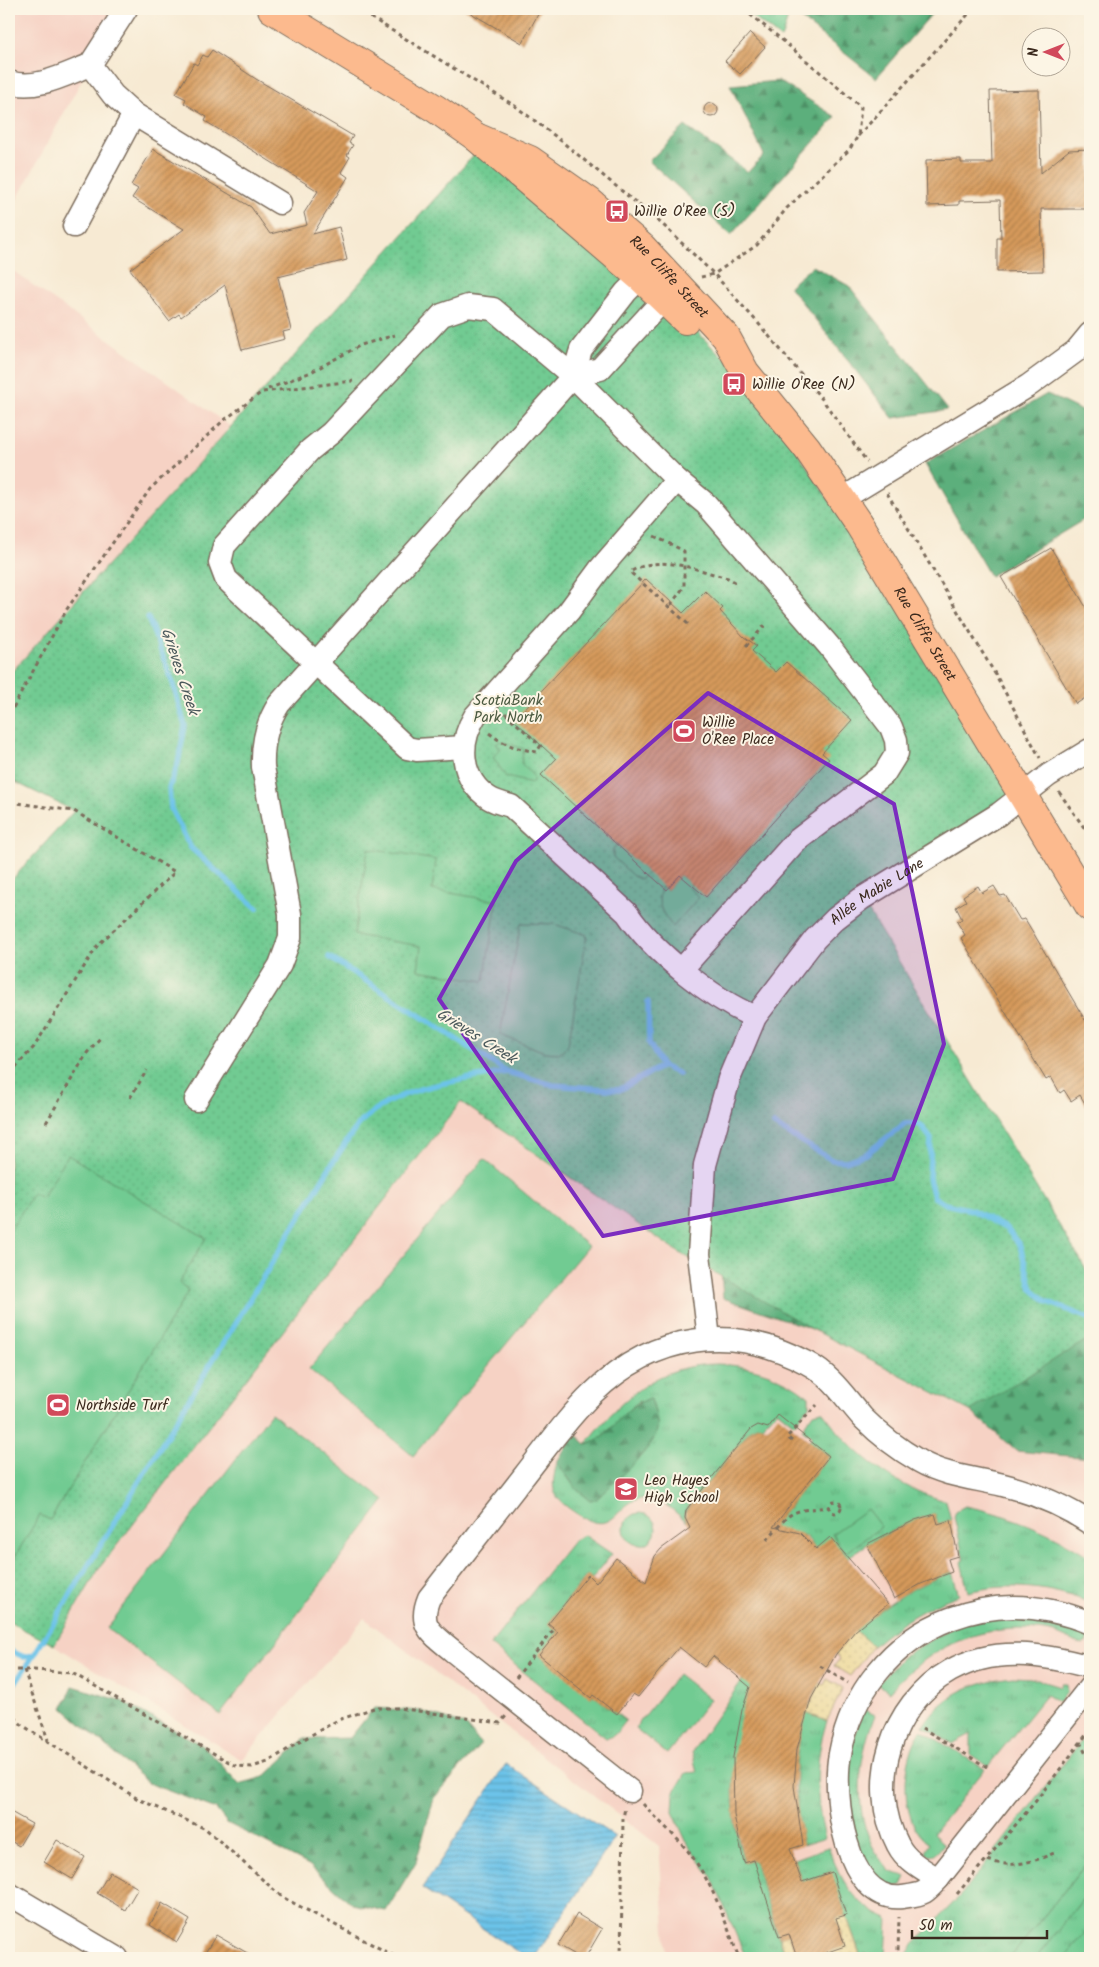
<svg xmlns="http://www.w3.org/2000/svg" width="1099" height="1967" font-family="Kalam,sans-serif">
<defs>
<pattern id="grass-tufts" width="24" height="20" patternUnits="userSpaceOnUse" patternTransform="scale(1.25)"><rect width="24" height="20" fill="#71cb92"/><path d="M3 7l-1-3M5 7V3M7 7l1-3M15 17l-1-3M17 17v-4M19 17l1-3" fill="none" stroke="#63ae7d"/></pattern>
<pattern id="forest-firs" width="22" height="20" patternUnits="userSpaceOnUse" patternTransform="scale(1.25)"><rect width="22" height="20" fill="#5caf7c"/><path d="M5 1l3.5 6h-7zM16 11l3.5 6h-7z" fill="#4d8f65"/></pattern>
<pattern id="sand-dots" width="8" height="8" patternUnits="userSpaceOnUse" patternTransform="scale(1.25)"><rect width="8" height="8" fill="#eeda9e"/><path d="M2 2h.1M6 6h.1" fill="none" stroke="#cdbb88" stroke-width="1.8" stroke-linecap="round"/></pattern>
<pattern id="park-dots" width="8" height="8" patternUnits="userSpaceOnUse" patternTransform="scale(1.25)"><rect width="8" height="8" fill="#71cb92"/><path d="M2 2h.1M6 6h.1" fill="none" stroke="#63ae7d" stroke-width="1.8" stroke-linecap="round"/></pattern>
<pattern id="water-rules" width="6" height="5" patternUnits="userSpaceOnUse" patternTransform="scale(1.25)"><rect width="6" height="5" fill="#6cc3e9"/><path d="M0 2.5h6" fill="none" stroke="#5a9fbc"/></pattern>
<pattern id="building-hatch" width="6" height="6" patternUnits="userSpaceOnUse" patternTransform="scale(1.25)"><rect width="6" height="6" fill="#d69a5b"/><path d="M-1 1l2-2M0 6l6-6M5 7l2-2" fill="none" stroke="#af7e4b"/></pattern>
</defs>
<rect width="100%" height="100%" fill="#fcf5e5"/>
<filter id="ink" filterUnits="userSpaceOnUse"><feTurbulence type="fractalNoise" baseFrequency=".02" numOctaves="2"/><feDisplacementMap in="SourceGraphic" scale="10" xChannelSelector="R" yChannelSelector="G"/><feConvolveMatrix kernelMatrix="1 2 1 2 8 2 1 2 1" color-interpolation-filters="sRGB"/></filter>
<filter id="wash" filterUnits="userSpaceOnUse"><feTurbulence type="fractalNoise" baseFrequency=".0096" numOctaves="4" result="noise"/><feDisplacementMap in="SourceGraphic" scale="20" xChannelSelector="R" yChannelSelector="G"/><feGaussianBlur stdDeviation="1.12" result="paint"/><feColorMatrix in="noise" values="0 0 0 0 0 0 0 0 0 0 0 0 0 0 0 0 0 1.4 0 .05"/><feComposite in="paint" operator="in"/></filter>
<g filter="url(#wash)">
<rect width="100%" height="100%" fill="#f7ead3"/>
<!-- built -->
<g fill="#f6d2c4">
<path d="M9 9H126L90 65 9 214Z"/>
<path d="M9 268 231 427 9 675Z"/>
<path d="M461 1102 675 1250 814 1330 970 1411 1090 1338V1958H667L659 1846 364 1618 242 1760 54 1645 100 1567Z"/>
</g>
<!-- grass -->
<g fill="url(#grass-tufts)" stroke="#567a58">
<path d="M738 9H791L781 39 748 13Z"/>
<path d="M718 1364C752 1366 782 1375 809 1397V1406L794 1424 777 1410 762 1426 758 1425 751 1429 686 1510 684 1514 687 1522C676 1513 665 1501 651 1499 612 1493 622 1547 570 1509 549 1494 552 1485 557 1462L576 1489 598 1498 607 1488 640 1401C621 1413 608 1439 586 1444 621 1399 657 1364 718 1364Z"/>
<path d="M822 1411C830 1420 836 1430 844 1438 872 1468 907 1491 946 1501L951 1520 938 1524 935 1514C895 1526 861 1546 830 1571 804 1536 812 1525 764 1538L829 1456 809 1440 812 1437 802 1429 813 1413Z"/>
<path d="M965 1506C1011 1515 1051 1532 1090 1557V1603C1053 1587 1008 1582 968 1592L961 1562 964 1560 954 1517 956 1511Z"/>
<path d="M584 1535 612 1554 592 1579 587 1575 548 1624 558 1632 539 1655 591 1697 593 1695 626 1721C620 1728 615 1738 606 1738L490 1645 574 1540Z"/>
<path d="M952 1572 959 1595C925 1607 899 1623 873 1646L855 1631C884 1604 915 1585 952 1572Z"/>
<path d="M1023 1616C1041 1619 1077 1622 1088 1637L1087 1642 1082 1645C1071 1641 1060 1634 1050 1632 986 1620 931 1645 889 1692L878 1684 902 1657 958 1624 992 1617Z"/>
<path d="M752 1666 756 1670C739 1717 730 1763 734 1813 735 1830 740 1847 744 1863L754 1860 785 1958H746L711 1876 687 1843 673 1812 674 1793 686 1773 697 1772 692 1752Z"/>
<path d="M1013 1677 1031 1678 1060 1687 1061 1684H1066L1067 1692 1059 1703 1046 1695 988 1766 971 1755V1734L952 1744 923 1726C943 1693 977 1681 1013 1677Z"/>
<path d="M863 1709 875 1715C856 1763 850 1828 889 1870 894 1875 900 1873 906 1877L902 1885 893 1888 876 1880 859 1848 849 1821 846 1766Z"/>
<path d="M806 1713 827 1721C814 1759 815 1799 825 1838L803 1845C794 1797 792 1760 806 1713Z"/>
<path d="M921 1730 985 1769 933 1834 944 1844C939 1850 936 1857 926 1854V1850L930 1844C897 1821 902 1760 921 1730Z"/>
<path d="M1090 1730V1859L1010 1958H905L912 1946 960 1896Z"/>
<path d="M828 1847C841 1880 854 1905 888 1919L886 1958H871L865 1953V1958H858L860 1954 831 1872 802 1882 794 1859Z"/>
<path d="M1090 1890V1958H1036Z"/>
</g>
<!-- forest -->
<g fill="url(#forest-firs)" stroke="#4c6c4d">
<path d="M791 9H936L876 78 790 10Z"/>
<path d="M779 81 836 117 731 235 649 161 685 126 748 172 764 155 730 85Z"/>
<path d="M813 266 849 286 948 410 893 418 789 286Z"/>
<path d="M1047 394 1090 415V516L990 576 925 464Z"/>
<path d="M719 1247 1090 1322V1458L1016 1451 968 1409 815 1330 723 1298Z"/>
<path d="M651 1399C654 1409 660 1423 656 1434 650 1452 612 1483 597 1499L590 1500 576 1489 557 1462 574 1433 586 1444C613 1438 622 1403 651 1399Z"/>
<path d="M73 1686 122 1701 205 1747 239 1784 264 1777 304 1739 350 1738 374 1708 421 1711 465 1725 481 1744 434 1798 416 1862 386 1911 352 1904 309 1865 227 1823 216 1809 148 1783 63 1708Z"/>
</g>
<!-- sand -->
<g fill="url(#sand-dots)" stroke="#94825e">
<path d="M855 1631 873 1646 850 1676 834 1666 839 1660 836 1654Z"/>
<path d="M827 1679 843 1688 827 1721 806 1713 820 1683 824 1685Z"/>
<path d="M846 1915 860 1955 858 1958H827L825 1953 845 1946 836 1918Z"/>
<path d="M789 1934 797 1958H785L779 1937Z"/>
</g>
<!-- park -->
<path fill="url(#park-dots)" stroke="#567a58" d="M476 137 664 298 717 352 745 372 1023 795 861 899 1090 1276V1338L970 1411 814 1330 675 1250 461 1102 100 1567 54 1645 9 1622V883L74 811 9 779V675L473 156Z"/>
<!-- garden -->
<g fill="#71cb92" stroke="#567a58">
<path d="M500 741 524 749 521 763 534 777 532 783 506 777 493 757 501 748 496 744Z"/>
<path d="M617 844 648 873 640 879 633 876 613 857V849Z"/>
<path d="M368 849 436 860 432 890 497 901 484 981 418 970 421 946 354 935Z"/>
<path d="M680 875 691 884 689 888 699 897 673 927C662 913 655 904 662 886L667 890Z"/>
<path d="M521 923 554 924 587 935 568 1045 559 1053 545 1052 500 1035Z"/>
<path d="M68 1155 206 1238 179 1283 189 1290 50 1520 40 1515 14 1558 9 1555V1233L33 1193 42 1198Z"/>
<path d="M484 1159 588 1246 413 1456 309 1369Z"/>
<path d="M271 1413 385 1500 220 1715 107 1628Z"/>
<path d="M867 1509 881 1527 845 1553 832 1534Z"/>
<circle cx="640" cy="1529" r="16"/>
<path d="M678 1674 710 1699 667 1754 635 1728Z"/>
<path d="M1090 1859V1890L1036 1958H1010Z"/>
<path d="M1090 1927V1958H1064Z"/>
</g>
<!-- water -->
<path fill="url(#water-rules)" stroke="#547684" d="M506 1764 615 1837 534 1958H527L422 1888Z"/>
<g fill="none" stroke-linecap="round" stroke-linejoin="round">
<!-- stream -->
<g stroke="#6cc3e9" stroke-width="5.5">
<path d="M148 618 172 680 185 726 178 763 169 788 171 809 191 848 257 908"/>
<path d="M329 957 507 1072 553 1085 619 1090 662 1066 679 1074"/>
<path d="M648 1002 649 1043 662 1066"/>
<path d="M774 1125 832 1160 846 1161 866 1154 906 1123 921 1125 931 1139 929 1178 934 1197 945 1204 972 1210 1007 1229 1020 1246 1032 1289 1046 1301 1090 1319"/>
<path d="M9 1650 24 1657 34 1655 333 1162C343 1148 353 1129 365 1118 405 1084 458 1081 507 1072"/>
<path d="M9 1692 33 1656"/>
</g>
</g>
<g id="blocks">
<!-- building -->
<g fill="url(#building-hatch)">
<path d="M464 9H541L522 43Z"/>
<path d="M750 33 765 47 740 74 725 61Z"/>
<path d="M212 50 256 79 353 136 349 143 353 145 347 155 350 157 341 172 348 177 313 234 339 227 347 260 278 277 291 330 283 332 285 339 242 350 225 285 181 317 179 314 169 321 130 269 184 229 132 198 138 189 131 185 153 149 251 207 270 234 307 225 304 213 318 191 205 121 207 117 184 103 186 99 176 94 194 63 197 65 203 55 207 57Z"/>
<path d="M1039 90 1041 173 1069 150 1090 149V209H1041L1043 271 997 272V238H1001L1000 200 959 201V205L927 206 926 160 961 159V163H992L990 91Z"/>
<circle cx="711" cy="110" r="7"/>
<path d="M1051 548 1090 614V695L1076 704 1001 577Z"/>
<path d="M646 579 683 613 705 591 723 608 720 611 744 637 757 646 752 651 776 672 786 662 852 720 822 753 829 759 706 897 680 875 667 890 648 873 541 775 556 759 514 720Z"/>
<path d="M978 886 982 893 994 886 1000 896 1005 895 1020 920 1025 919 1085 1020 1090 1017V1112L1080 1095 1071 1101 1064 1090 1060 1093 1051 1077 1046 1080 961 938 965 935 957 922 962 919 956 907 966 901 963 896Z"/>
<path d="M778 1415 829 1456 773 1527 800 1533 816 1549 830 1537 888 1604 855 1631 836 1654 811 1699 797 1749 794 1786 803 1845 790 1849 802 1882 832 1872 846 1915 836 1918 845 1946 825 1953 827 1958H797L789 1934 779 1937 754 1860 744 1863 734 1815 733 1757 742 1710 750 1687 713 1656 704 1667 679 1647 638 1697 633 1694 617 1714 593 1695 591 1698 539 1655 558 1632 548 1624 588 1575 596 1583 616 1558 646 1582 655 1556 661 1549 690 1528 685 1518 686 1510 751 1429 758 1425 768 1428Z"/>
<path d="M935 1514 938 1524 951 1520 958 1556 948 1559 952 1572 921 1584 894 1599 867 1544 915 1520Z"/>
<path d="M9 1811 32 1824 19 1846 9 1840Z"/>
<path d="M57 1840 85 1857 72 1879 44 1862Z"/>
<path d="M110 1872 138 1888 125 1910 97 1893Z"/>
<path d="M162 1903 190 1920 177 1942 150 1925Z"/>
<path d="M577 1914 602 1929 585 1958H581L558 1945Z"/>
<path d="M216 1935 256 1958H202Z"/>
</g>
</g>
</g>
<g filter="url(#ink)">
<use href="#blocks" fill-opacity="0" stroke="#7d6d5d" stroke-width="1"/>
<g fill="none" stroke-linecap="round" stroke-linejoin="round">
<!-- minor casing -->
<g stroke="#7d6d5d" stroke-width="25">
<g id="minor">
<path d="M90 65 113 95 134 114 280 203"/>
<path d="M90 65 126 9"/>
<path d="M9 82C36 91 66 74 90 65"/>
<path d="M74 226 134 114"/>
<path d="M573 376 600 369 675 287"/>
<path d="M677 480 600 569 569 611 475 716C458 744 460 779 489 798 495 802 504 804 511 806L627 913C653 952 712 999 755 1017"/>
<path d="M842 499 1028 386 1076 351 1090 334"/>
<path d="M464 747 417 750 407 748 226 579 220 563 224 546 310 450 331 433 442 315 468 306 493 309 573 376 677 480 706 504 829 646 891 727 896 740 897 753 884 774 795 842 682 969"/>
<path d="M196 1100 280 965 290 938V914L263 767C262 744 266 724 279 704L573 376 581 350 626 292 652 266"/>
<path id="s1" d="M709 1339 699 1254 705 1165 729 1079 755 1017 815 939 835 919 861 899 999 814 1049 775 1090 750"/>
<path d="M1090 1667C1044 1654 994 1646 950 1671 891 1704 866 1785 898 1845 906 1861 923 1870 938 1879L1090 1687"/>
<path d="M630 1791 453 1651C433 1634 417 1627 429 1598 461 1557 492 1517 524 1476 546 1448 568 1417 593 1393 655 1333 732 1323 807 1363 832 1376 845 1398 863 1418 880 1435 898 1449 919 1461 945 1476 974 1478 1003 1485 1034 1493 1063 1505 1090 1523"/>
<path d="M938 1879C934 1883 929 1889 924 1892 919 1895 909 1896 902 1897 845 1903 832 1794 840 1754 851 1694 892 1641 950 1619 997 1601 1044 1604 1090 1623"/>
<path d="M9 1894 117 1958"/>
</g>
</g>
<!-- major casing -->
<g stroke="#7d6d5d" stroke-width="30">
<g id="major">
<path d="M272 9 436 109 476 137 640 277 685 320"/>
<path id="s2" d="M476 137 530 160 590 202 642 247 726 337 745 372 807 448 860 526 1090 907"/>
</g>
</g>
<!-- path -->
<g stroke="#7d6d5d" stroke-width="3" stroke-dasharray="4 4" stroke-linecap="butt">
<path d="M357 9 515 106 555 136 662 224 714 274 758 323 822 399 867 462"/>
<path d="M858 136 973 9"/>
<path d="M701 277 714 274 757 245 787 208 849 150 858 136 861 107 781 39 748 13 738 9"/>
<path d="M268 389 311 372 361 345 395 335"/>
<path d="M887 493 997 677 1040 758"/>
<path d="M654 536 684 551V587L669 607"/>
<path d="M688 624 630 572C660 553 696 570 728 578L737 583"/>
<path d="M746 646 767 623"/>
<path d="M505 713 541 746"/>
<path d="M9 715 67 609 150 489 223 421 262 392 353 381"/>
<path d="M489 733C506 746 516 748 537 752L541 745"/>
<path d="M1059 792 1090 836"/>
<path d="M9 795 10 802 74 811 175 872 97 946 34 1047 9 1074"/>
<path d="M130 1098 147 1070"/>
<path d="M46 1123 87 1053 101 1037"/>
<path d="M792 1441 787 1437 817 1405"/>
<circle cx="835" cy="1507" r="6"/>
<path d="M767 1540C793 1509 789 1511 830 1507"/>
<path d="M820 1666 848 1683"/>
<path d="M9 1670H34L72 1673 236 1766 252 1767 268 1762 304 1739 338 1720 374 1708H398L500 1723 506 1716"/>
<path d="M24 1670 48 1740"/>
<path d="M516 1678 554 1629"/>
<path d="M9 1711 22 1725 138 1799 206 1829 282 1897 398 1958"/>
<path d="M922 1728 987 1767"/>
<path d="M1080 1742 1090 1762"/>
<path d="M643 1804C658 1820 674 1835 688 1851 713 1883 725 1921 739 1958"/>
<path d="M1089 1811 1090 1804"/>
<path d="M988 1860C1010 1869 1033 1862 1054 1853"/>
<path d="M957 1894 1035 1802 1090 1730"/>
<path d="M621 1958 623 1818 625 1808"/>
<path d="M896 1958 898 1950 899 1917"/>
</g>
<!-- minor -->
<use href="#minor" stroke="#fff" stroke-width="22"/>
<!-- major -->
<use href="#major" stroke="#fcba8e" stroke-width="28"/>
</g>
</g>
<!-- marked area -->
<path fill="#7b2cbf" fill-opacity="0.2" stroke="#7b2cbf" stroke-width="4" stroke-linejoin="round" d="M708 693 894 804 944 1044 893 1179 603 1236 439 999 516 861Z"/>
<!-- icons -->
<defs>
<g id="bus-square" transform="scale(1.25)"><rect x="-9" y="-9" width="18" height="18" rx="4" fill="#d1495b" stroke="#fcf5e5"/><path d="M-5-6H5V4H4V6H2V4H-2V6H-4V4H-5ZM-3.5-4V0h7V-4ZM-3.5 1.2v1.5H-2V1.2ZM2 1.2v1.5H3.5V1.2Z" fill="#fff"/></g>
<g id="stadium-square" transform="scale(1.25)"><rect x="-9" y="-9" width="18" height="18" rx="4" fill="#d1495b" stroke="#fcf5e5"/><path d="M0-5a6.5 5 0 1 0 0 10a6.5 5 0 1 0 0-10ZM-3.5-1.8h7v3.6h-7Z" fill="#fff"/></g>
<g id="school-square" transform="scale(1.25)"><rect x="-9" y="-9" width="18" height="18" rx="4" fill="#d1495b" stroke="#fcf5e5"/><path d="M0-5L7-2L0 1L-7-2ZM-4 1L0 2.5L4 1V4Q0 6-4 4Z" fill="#fff"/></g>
</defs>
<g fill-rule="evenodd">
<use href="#bus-square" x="617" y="211"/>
<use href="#bus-square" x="734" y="384"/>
<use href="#stadium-square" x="684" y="731"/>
<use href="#stadium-square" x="58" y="1405"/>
<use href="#school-square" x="626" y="1489"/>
</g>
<g text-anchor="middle" stroke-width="4" stroke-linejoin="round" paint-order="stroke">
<!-- poi labels -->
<g font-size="15" fill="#3b2a1e" stroke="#fcf5e5" text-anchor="start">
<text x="634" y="216">Willie O'Ree (S)</text>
<text x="752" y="389">Willie O'Ree (N)</text>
<text x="702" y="727">Willie<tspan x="702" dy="17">O'Ree Place</tspan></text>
<text x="76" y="1410">Northside Turf</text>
<text x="644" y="1485">Leo Hayes<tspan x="644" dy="17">High School</tspan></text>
</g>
<!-- street labels -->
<g font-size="15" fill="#3b2a1e" stroke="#fcf5e5">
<text dy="5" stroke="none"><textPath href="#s2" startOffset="241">Rue Cliffe Street</textPath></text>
<text dy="5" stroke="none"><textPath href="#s2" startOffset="682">Rue Cliffe Street</textPath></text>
<text dy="5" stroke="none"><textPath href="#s1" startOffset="508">Allée Mabie Lane</textPath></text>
</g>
<!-- park labels -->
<g font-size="15" fill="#4b5a41" stroke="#fcf5e5">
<text x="508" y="705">ScotiaBank<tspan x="508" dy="17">Park North</tspan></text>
</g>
<!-- water labels -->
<g font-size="16" font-style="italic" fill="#4a585b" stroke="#fcf5e5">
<text transform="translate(181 671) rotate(72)" y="6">Grieves Creek</text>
<text transform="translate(477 1035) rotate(32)" y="6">Grieves Creek</text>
</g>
</g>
<!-- margin -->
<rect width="1099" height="1967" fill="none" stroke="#fcf5e5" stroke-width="30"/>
<!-- north arrow -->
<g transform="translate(1046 52) rotate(270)"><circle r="24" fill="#fcf5e5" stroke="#afa495"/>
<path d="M0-4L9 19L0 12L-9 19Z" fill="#d1495b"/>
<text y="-8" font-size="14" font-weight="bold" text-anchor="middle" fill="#3b2a1e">N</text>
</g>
<!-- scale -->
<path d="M912 1930v8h135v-8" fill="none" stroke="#3b2a1e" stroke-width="2.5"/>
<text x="919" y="1930" font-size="15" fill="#3b2a1e" stroke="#fcf5e5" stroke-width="4" paint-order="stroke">50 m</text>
</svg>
